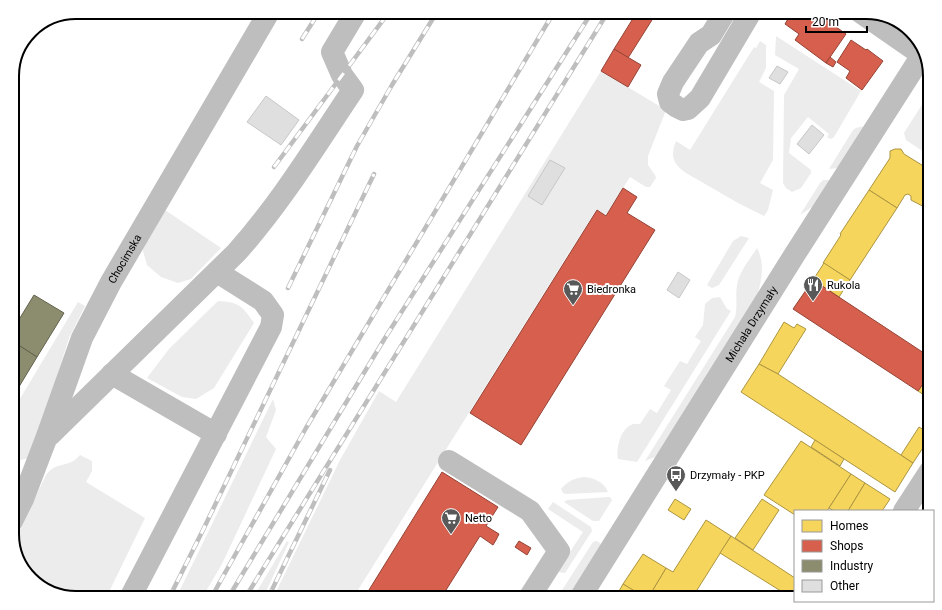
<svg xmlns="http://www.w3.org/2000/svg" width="942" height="610" font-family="Roboto,sans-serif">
<rect width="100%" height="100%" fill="#fff"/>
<!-- green -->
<g fill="#ececec">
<path d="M776 36 861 91 834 137 831 139 827 137 829 134 808 117 791 138 789 153 811 170V173L801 188 792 192 786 188 783 183 784 95 799 69 775 55Z"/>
<path d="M760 41 766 45V68L759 82 774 91 773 160 760 183 773 190 768 210 764 216 738 203 686 173C673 164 670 156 676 141L690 150 754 47 756 48Z"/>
<path d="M601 71 666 110 648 156V165L655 175 656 178 650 187H646L630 177 605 216 596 210 353 598H273L340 460 379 391 396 402Z"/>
<path d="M930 92V156L906 140 904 133Z"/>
<path d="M864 126 838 168 829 169 853 130 856 128Z"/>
<path d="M823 180H830L815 205 800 215 820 183Z"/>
<path d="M165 210 221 248 191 279 178 283 161 277 147 265 143 251V243Z"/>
<path d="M741 236 749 238 719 285 712 288 707 285 733 241Z"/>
<path d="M757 248C765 263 762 280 757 296L658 453 655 457 645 461 735 317C738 306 735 296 737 285 739 272 750 259 757 248Z"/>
<path d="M720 297 727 309 731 311 729 314 637 462 618 459C616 449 620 430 631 425 634 423 637 424 640 424L650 409 657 413 671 390 664 386 680 361 687 364 701 341 695 337 703 325 705 304 712 298Z"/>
<path d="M218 301C239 302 242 306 254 323L214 388 196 399 182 397 147 378 169 349Z"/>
<path d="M78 302 85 306 69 338 47 407 29 458 12 462V412Z"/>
<path d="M273 399 276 410 266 437 276 449 222 564 202 598H176Z"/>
<path d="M80 455 92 461V471L86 482 145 518 106 598H76L41 587 21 566 18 557 17 544 21 526 46 475C57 460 69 469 80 455Z"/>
<path d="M584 477C594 478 604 482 608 492L566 494 563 493 561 489C568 481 574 478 584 477Z"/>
<path d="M608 497H610L612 500 599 521H593L564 502 567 500Z"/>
<path d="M553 502 591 527 592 531 565 573 557 572 583 532 548 509Z"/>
<path d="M287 541 289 542 263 598H253Z"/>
<path d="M597 541 601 544 567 598H557L593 542Z"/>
</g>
<!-- homes -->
<g fill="#f6d55c" stroke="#ac9540">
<path d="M895 149H901L904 154 930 170V210L911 200V196L908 194 905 195 897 208 869 190 890 158V151Z"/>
<path d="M869 190 897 208 850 280 823 263 841 235 840 234Z"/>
<path d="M824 263 850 280 839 297 813 280Z"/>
<path d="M784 322 794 328 797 324 806 329 778 374 759 364Z"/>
<path d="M759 364 778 374 913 463 895 492 741 392Z"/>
<path d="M930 374V399L918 391Z"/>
<path d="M919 427 930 434V437L913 463 901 455Z"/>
<path d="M815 440 844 459 840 466 811 447Z"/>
<path d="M801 441 851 474 827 511H795V515L764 495Z"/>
<path d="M851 474 865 483 848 511H834L829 508Z"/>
<path d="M865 483 890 499 882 511H848Z"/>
<path d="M675 499 691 509 684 520 668 510Z"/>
<path d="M762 499 779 510 753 550 735 538Z"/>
<path d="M706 520 731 536 692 598H648L666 568 673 572Z"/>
<path d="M731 536 795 578V598H792L720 553Z"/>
<path d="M643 554 666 568 648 598H645L623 584Z"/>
<path d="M623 584 643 596 641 598H615Z"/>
</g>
<!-- shops -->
<g fill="#d6604d" stroke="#964336">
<path d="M637 12H657L628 58 614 49Z"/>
<path d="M792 12H812L814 14 815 12 846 34 826 63 795 40 799 34 785 24Z"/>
<path d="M851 40 866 50 867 49 883 61 862 90 846 78 850 71 837 62Z"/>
<path d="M614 49 641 65 628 87 601 71Z"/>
<path d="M830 57 836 62 833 67 826 63Z"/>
<path d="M623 188 637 197 627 213 655 230 521 445 470 413 597 210 606 216Z"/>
<path d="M813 280 930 357V374L918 391 793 309Z"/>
<path d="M442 472 498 507 486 526 499 534 496 540 493 545 480 536 441 598H364Z"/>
<path d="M519 541 531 548 527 555 515 547Z"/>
</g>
<!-- industry -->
<g fill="#8c8c6e" stroke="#62624d">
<path d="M34 295 64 313 37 357 12 341V331Z"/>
<path d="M12 341 37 357 17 390 12 387Z"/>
</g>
<!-- building -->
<g fill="#dfdfdf" stroke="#c7c7c7">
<path d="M777 66 788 72 780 84 769 78Z"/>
<path d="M266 96 299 120 281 145 247 122Z"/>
<path d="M812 125 824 135 809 154 797 144Z"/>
<path d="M550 160 565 168 542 205 528 196Z"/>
<path d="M678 272 690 280 679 298 667 290Z"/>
</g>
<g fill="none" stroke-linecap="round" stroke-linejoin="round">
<!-- minor -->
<g stroke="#bebebe" stroke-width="22">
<path d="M725 12 711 35 699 43 673 82 668 94 670 102 677 107 683 110 688 109 700 98 751 12"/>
<path d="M860 12 922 55"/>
<path d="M112 374 216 434"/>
<path d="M50 435 236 253C281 203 316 145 353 90L342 75 332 52 356 12"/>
<path d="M449 461 530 511 559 551 529 598"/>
<path d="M904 511 930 471"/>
<path id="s1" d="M12 521 23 499 46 439 82 338 111 282 269 12"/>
<path d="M130 598 271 327 273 315 263 301 217 272"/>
<path id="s2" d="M580 598 795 254 924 52"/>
</g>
<!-- rail casing -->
<g stroke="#bebebe" stroke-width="4.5">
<g id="rail">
<path d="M302 39 319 12"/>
<path d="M274 167 389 12"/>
<path d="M288 288 357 146 392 85 437 12"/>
<path d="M169 598 203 530 374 174"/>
<path d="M211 598 306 428 554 12"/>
<path d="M228 598 385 338 592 12"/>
<path d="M245 598 608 12"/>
<path d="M268 598 330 470"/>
</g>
</g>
<!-- rail -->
<use href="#rail" stroke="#fff" stroke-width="3" stroke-dasharray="9" stroke-linecap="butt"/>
</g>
<!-- icons -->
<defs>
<g id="restaurant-pin" transform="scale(1)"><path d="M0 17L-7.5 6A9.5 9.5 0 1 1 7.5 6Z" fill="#595959" stroke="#fff"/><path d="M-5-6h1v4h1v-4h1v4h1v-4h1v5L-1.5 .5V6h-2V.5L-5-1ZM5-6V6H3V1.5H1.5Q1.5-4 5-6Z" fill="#fff"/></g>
<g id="supermarket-pin" transform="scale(1)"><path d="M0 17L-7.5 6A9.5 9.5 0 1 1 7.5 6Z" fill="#595959" stroke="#fff"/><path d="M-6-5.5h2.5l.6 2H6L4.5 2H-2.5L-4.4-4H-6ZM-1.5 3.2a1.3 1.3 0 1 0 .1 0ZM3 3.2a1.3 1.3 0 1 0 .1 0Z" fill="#fff"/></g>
<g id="bus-pin" transform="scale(1)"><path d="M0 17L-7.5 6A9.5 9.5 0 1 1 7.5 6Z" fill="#595959" stroke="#fff"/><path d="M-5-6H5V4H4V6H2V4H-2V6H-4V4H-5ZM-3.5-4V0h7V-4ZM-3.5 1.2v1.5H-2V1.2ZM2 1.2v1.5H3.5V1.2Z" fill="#fff"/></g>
</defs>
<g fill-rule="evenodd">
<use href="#restaurant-pin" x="813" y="285"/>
<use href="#supermarket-pin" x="573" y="289"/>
<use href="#bus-pin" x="676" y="475"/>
<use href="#supermarket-pin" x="451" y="518"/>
</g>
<g text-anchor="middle" stroke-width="4" stroke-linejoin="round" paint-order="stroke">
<!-- street labels -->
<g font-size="11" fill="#000" stroke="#fff">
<text dy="4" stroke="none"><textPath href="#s1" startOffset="286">Chocimska</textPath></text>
<text dy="4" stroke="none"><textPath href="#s2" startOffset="323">Michała Drzymały</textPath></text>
</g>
<!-- poi labels -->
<g font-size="11" fill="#000" stroke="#fff" text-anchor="start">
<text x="827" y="289">Rukola</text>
<text x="587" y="293">Biedronka</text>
<text x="690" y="479">Drzymały - PKP</text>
<text x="465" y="522">Netto</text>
</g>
</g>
<!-- crop -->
<path d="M0 0H942V610H0ZM76 19H866A57 57 0 0 1 923 76V534A57 57 0 0 1 866 591H76A57 57 0 0 1 19 534V76A57 57 0 0 1 76 19Z" fill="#fff" fill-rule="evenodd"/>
<path fill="none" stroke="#000" stroke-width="2" d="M76 19H866A57 57 0 0 1 923 76V534A57 57 0 0 1 866 591H76A57 57 0 0 1 19 534V76A57 57 0 0 1 76 19Z"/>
<!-- legend -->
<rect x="794" y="510" width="140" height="92" fill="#ffffff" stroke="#999999"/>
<rect x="802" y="520" width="20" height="12" fill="#f6d55c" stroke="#999999"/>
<text x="830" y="530" font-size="12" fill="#000000">Homes</text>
<rect x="802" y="540" width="20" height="12" fill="#d6604d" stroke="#999999"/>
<text x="830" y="550" font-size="12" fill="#000000">Shops</text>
<rect x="802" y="560" width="20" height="12" fill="#8c8c6e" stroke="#999999"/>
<text x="830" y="570" font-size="12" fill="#000000">Industry</text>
<rect x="802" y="580" width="20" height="12" fill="#dfdfdf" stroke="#999999"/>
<text x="830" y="590" font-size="12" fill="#000000">Other</text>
<!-- scale -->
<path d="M806 26v6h61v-6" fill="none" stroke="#000000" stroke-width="2"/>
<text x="812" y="26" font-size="12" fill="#000000" stroke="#ffffff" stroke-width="3" paint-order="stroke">20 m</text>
</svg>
